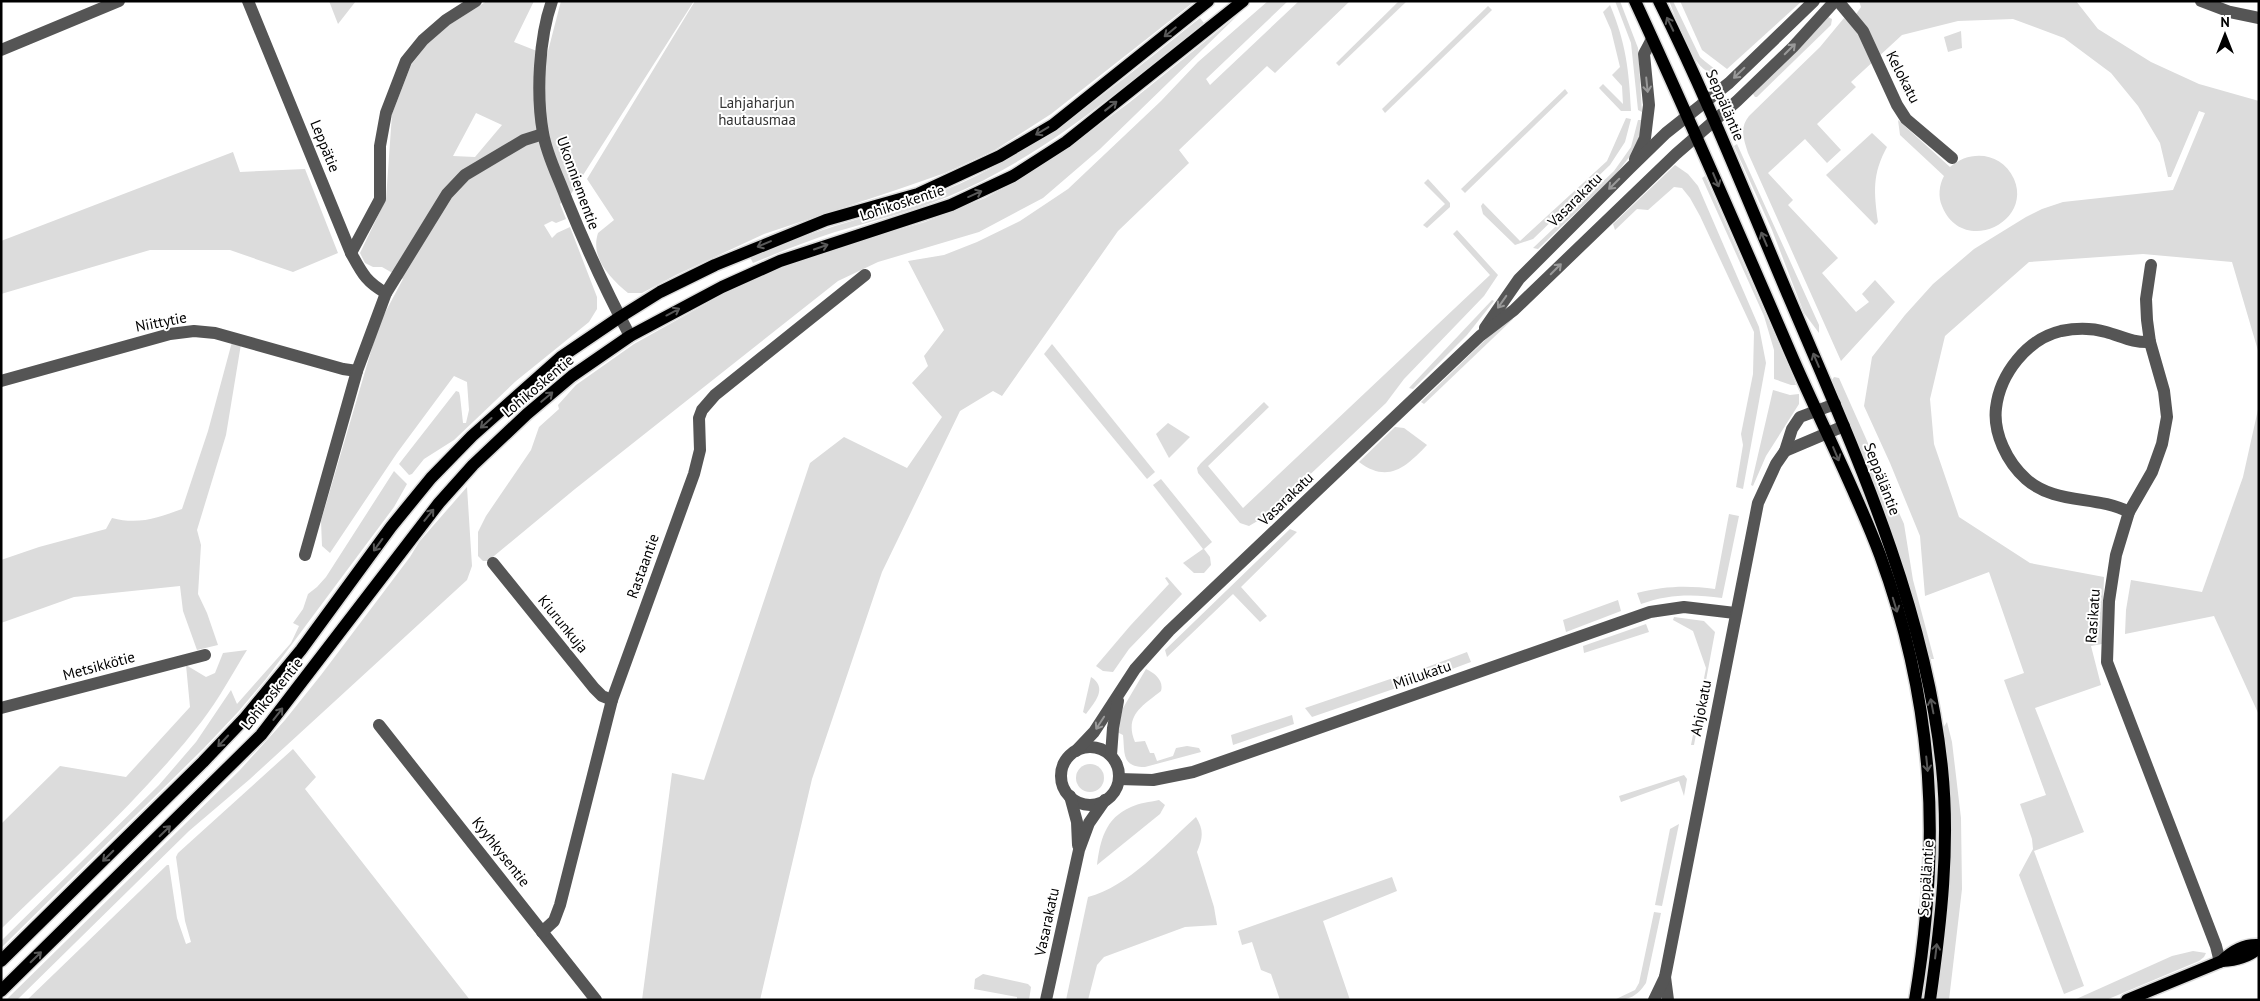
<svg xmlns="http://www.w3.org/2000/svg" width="2260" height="1001" font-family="'PT Sans',sans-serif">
<rect width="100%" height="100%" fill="#fff"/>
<!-- green -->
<g fill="#dcdcdc" fill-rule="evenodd">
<path d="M329 1H356L338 24Z"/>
<path d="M487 1H534L514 42 547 55 561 1H694L571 194 560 204 566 219 556 223 552 221 544 225 552 238 557 233 570 227 597 297V309L589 322 516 381 454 440 424 459 412 474 409 475 399 464 456 391 459 392 460 396 463 423H466L469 410 467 382 454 376 397 453 330 553 322 546 321 521 379 324 403 279 382 267H373L365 263 360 253 386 199 392 114 411 65 427 44 449 25ZM476 113 502 125 475 157 453 156Z"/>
<path d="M695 1H1195L1051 114 995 150 945 173 899 189 764 234 676 275 642 293H628C610 278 590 258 598 233L614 220 587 179Z"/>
<path d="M1268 1H1288L1206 79 1210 85 1299 1H1350L1275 73 1267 66 1179 150 1189 163 1118 231 1002 396 993 391 960 411 882 572 812 779 760 1000H642L672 773 704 780 810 463 844 437 907 468 942 417 912 383 928 366 924 356 944 330 908 261 944 255 977 242 1020 221 1068 189 1161 101 1198 62Z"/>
<path d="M1399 1H1407L1339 66 1336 63Z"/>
<path d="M1615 1H1620L1638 48 1642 112 1638 110 1631 43Z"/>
<path d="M1669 1H1673L1700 57C1706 63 1712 66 1718 72L1717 74C1692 74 1678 21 1669 1Z"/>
<path d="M1680 1H1802L1727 69 1702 50Z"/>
<path d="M1859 1H2076L2098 29 2151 62 2199 84 2259 101V354L2232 262 2143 254 2029 262 1945 336 1930 399 1934 444 1959 517 2030 563 2104 577 2102 644 2091 646 2101 685 2035 708 2084 832 2034 851 2084 986 2064 994 2019 875 2033 849 2032 839 2020 804 2046 795 2004 680 2024 673 1989 572 1925 596 1920 536 1890 463 1864 406 1872 357 1905 315 1933 284 1974 249 2026 217 2042 209 2063 202 2173 190 2205 113 2199 111 2171 177H2168L2160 143 2138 106 2111 73 2064 38 2013 19 1958 21 1902 35 1851 82 1856 87 1817 124 1841 150 1827 163 1805 139 1768 173 1793 200 1788 205 1838 258 1822 273 1856 312 1869 302 1862 294 1875 280 1895 302 1841 361 1748 153C1744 140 1739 128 1749 116L1820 47 1844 18 1850 23 1861 7Z"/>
<path d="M1610 5C1626 43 1629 70 1631 111H1621L1599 88 1603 84 1623 104 1622 86 1612 75 1620 67 1611 30 1603 12Z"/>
<path d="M1488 6 1492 10 1385 113 1382 109Z"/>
<path d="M1239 14 1100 149 1043 198 979 232 878 262 838 281 575 489 488 561H483L478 556V532L486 516 531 450 539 427 559 409 558 405 576 385 634 344 725 293 783 267 839 247 925 222 985 198 1017 181 1068 148 1130 102Z"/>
<path d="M1828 17 1832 19 1831 25 1757 97H1755L1753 94Z"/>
<path d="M1200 18 1204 23C1123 87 1044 157 947 197 911 212 872 221 835 232 807 241 780 252 753 263L750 257C778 246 807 235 835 226 884 211 933 198 978 175 1060 134 1129 74 1200 18Z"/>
<path d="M1961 31 1962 48 1948 52 1944 37Z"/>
<path d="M1565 89 1568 93 1465 193 1461 189Z"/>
<path d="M1626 118 1631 119 1625 142 1610 165 1533 239 1515 245 1483 214 1481 206 1483 203 1520 241 1607 161Z"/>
<path d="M1638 120H1641L1640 136 1634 151 1616 174 1538 249 1533 248 1614 171 1631 147Z"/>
<path d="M1898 120 1950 167C1970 149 2002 152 2014 179 2033 223 1962 256 1942 206 1938 197 1939 185 1944 176L1900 135Z"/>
<path d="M1872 133 1887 147C1872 174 1874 192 1878 222L1875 225 1826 175Z"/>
<path d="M1737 144 1819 325V333L1804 313 1772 230 1734 146Z"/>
<path d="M233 152 240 172 305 169 338 253 293 272 230 250H150L1 294V241Z"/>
<path d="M1675 165 1688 174 1698 186 1759 327 1766 363 1743 489 1736 487 1743 445 1741 434 1753 374 1754 332 1700 216 1690 198 1682 188 1674 187 1648 210 1637 209 1615 230 1613 224Z"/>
<path d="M1705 176 1792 374 1796 385H1791L1774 379V350L1764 316 1702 178Z"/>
<path d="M1428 179 1450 203V207L1427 228 1423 225 1445 204 1424 183Z"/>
<path d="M1457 230 1498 275 1484 296 1404 379 1386 403 1266 516 1249 526 1240 523 1198 473 1197 468 1201 463 1264 402 1269 407 1208 466 1243 508 1490 275 1453 234Z"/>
<path d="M1492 300 1494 301 1467 335 1413 389 1409 388Z"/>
<path d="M1510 316 1513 319 1424 404 1421 402Z"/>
<path d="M232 342 241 344 226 435 197 530 201 545 198 594 207 613 218 645 197 650 183 611 180 586 74 597 1 623V560L39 547 106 529 112 518C138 525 158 518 182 509L208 431Z"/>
<path d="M1052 344 1155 472 1147 479 1044 354Z"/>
<path d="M1834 377 1839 378 1904 524 1913 580 1934 659H1931L1833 385 1832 380Z"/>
<path d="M1773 390 1790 395 1799 394V404L1766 456 1753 486 1751 485Z"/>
<path d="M2259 405V715L2214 616 2125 634 2126 610 2131 580 2202 592 2243 477Z"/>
<path d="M1168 423 1190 437 1169 458 1156 434Z"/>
<path d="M1395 427 1404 428 1427 445C1406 467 1388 484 1359 462Z"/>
<path d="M394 471 407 484 394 507 266 679 238 712 204 748 1 948V941L159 785 196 742 231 690 237 704 291 643 299 626 293 623 303 609 308 594 317 587 326 577Z"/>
<path d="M1161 479 1212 542 1204 549 1210 557 1211 565 1204 573H1194L1183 563 1203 549 1153 485Z"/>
<path d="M467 487 472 566 467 580 250 779 189 831 17 1000H6L240 770 285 720 321 675 410 557 419 542Z"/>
<path d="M1729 514 1739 516 1722 598C1693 594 1669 594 1641 604L1637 593C1664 586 1687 585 1715 589Z"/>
<path d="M1290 529 1297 532 1241 587 1267 616 1260 622 1233 594 1167 657 1165 650Z"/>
<path d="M1167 577 1182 594 1129 649 1113 672 1103 671 1096 666 1130 626 1169 584 1165 578Z"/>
<path d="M1618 600 1621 611 1566 632 1563 620Z"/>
<path d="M1674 617 1704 621 1715 632 1694 745H1691L1706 668 1693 631 1673 620Z"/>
<path d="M1646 624 1649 632 1584 653 1583 646Z"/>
<path d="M247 650C232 674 219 699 202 721 145 795 68 864 1 929V824L60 766 126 777 190 707 186 665 206 677 215 673 223 653Z"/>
<path d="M1467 652 1471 662 1425 679 1422 669Z"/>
<path d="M1146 669C1155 673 1164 681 1161 691 1142 706 1124 716 1135 742L1145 741 1150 753H1154L1157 761 1173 756 1176 748 1187 746 1199 748 1201 752 1145 767C1121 767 1125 753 1123 735L1117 732 1123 708Z"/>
<path d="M1405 674 1408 684 1312 717 1305 708Z"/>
<path d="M1091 677C1108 688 1095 702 1086 714L1083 712Z"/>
<path d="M1292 715 1294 724 1233 745 1231 735Z"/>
<path d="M1947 722 1952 742 1961 818 1962 889 1949 1000H1932L1948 771 1943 728Z"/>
<path d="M293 749 316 777 305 789 470 1000H27L167 865H169L177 918 186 944 191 942 185 921 176 857 178 853Z"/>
<circle cx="1090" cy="778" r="14"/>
<path d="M1684 775 1687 779 1684 796 1679 781 1621 802 1619 796Z"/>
<path d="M1159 800 1165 805 1160 814 1097 865C1100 841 1105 818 1131 807 1139 803 1150 802 1159 800Z"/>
<path d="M1196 817C1204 830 1203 838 1197 852L1214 907 1217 925 1185 927 1104 957 1097 965 1088 1000H1066L1088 897C1128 887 1166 844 1196 817Z"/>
<path d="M1679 824 1662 906 1655 905 1670 829Z"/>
<path d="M1392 877 1397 891 1323 921 1350 1000H1280L1271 974 1261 970 1252 942 1242 945 1238 931Z"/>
<path d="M1654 912 1661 913 1646 983C1637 996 1630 1000 1614 1000L1635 990 1639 983Z"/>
<path d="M2193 951 2206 953 2204 957 2199 961 2106 1000H2074L2172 956Z"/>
<path d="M983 974 1028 984 1031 987 1029 1000H1017V997L974 989 975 979Z"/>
</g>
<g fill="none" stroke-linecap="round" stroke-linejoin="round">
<!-- major casing -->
<g stroke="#dbdbdb" stroke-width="15">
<g id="major">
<path d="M1635 1C1690 120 1742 240 1794 361 1822 425 1855 489 1880 555 1935 705 1941 843 1915 1000"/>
<path d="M1659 1C1708 99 1748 201 1791 302 1855 452 1925 604 1942 768 1950 845 1941 923 1930 1000"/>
<path d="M1 961 203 762 244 719 301 650 391 527 431 478 472 436 561 357 620 317 660 292 715 265 826 220 918 194 1000 156 1053 125 1208 1"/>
<path d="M2222 961C2232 951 2244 944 2259 945"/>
<path d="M1 991 261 735 439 503 473 465 527 414 572 376 630 336 722 287 780 261 951 205 1013 176 1066 142 1243 1"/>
<path d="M2127 1000 2222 961C2236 960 2250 957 2259 947"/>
</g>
</g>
<!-- minor -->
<g stroke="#555" stroke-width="12">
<path d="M248 1 351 253C362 273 366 282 386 293"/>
<path d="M552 1C539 38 536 94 543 133 547 156 558 176 566 198 585 245 606 291 630 336"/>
<path d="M1838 1 1863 31 1897 105 1906 119 1952 158"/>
<path d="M2201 1 2230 12 2259 18"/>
<path d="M1 50 119 1"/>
<path d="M1635 159 1645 138 1649 105 1644 54 1652 39"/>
<path d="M351 253 380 199V146L386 113 406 61 423 40 446 20 476 1"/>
<path d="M2151 265 2146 299 2147 320 2150 342 2164 391 2167 417 2162 444 2152 472 2129 512 2116 555 2109 601 2107 662 2216 946 2220 962"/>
<path d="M1485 328 1519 279 1630 168 1666 133 1729 83 1814 1"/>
<path d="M1 381 170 334 194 331 215 333 343 369 357 371"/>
<path d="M1785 451 1844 426"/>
<path d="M2129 512C2096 495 2055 505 2026 479 2007 462 1993 433 1996 408 2000 374 2027 339 2061 331 2076 328 2092 328 2106 332 2121 336 2133 343 2150 342"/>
<path d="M305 555 357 371 386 293 447 194 465 175 524 140 543 134"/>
<path d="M493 563 594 688 602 696 612 700"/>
<path d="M1 708 205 655"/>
<path d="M379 725 596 1000"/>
<circle cx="1090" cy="776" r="29"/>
<path d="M1076 751 1094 732 1135 669 1169 631 1480 336 1514 310 1676 154 1737 101 1793 47 1835 1"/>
<path d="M1111 755 1113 728 1118 701"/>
<path d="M1119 779 1153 780 1193 772 1650 612 1684 607 1735 613"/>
<path d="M1070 796 1077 822 1078 845"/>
<path d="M542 932 554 921 560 905 612 700 694 474 700 450 699 418 702 410 715 395 865 275"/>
<path d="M1665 977 1668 1000"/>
<path d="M1046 1000 1079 850 1089 823 1105 800"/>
<path d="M1654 1000 1665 977 1758 503 1776 464 1785 451 1792 429 1800 417 1835 404"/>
</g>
<!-- major -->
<use href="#major" stroke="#000" stroke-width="12"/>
</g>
<!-- one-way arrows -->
<defs><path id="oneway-shaft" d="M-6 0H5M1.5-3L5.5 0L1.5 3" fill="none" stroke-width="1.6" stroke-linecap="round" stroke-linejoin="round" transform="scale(1.25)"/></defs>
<g stroke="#595959">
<use href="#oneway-shaft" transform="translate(1670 24) rotate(-116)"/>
<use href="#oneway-shaft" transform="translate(1170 32) rotate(141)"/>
<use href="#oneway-shaft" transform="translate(1111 106) rotate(-38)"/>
<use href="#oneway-shaft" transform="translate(1042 131) rotate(149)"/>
<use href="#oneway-shaft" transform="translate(1716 180) rotate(67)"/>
<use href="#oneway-shaft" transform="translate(975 194) rotate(-24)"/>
<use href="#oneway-shaft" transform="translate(1764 239) rotate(-113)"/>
<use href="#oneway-shaft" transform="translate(764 244) rotate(157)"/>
<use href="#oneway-shaft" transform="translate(821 247) rotate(-19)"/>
<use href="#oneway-shaft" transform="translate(673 312) rotate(-28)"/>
<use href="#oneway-shaft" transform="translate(1816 360) rotate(-113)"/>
<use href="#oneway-shaft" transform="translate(547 397) rotate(-40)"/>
<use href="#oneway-shaft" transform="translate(486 423) rotate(138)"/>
<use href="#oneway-shaft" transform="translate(1836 454) rotate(67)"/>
<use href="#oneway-shaft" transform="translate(429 515) rotate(-51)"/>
<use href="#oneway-shaft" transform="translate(378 545) rotate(126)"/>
<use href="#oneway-shaft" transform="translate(1895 605) rotate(73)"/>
<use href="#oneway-shaft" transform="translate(1932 706) rotate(-101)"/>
<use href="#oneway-shaft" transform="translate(278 714) rotate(-52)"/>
<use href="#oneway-shaft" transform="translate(223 741) rotate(133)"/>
<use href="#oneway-shaft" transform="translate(1927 764) rotate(84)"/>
<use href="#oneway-shaft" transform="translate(165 831) rotate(-44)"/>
<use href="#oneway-shaft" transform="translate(108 856) rotate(135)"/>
<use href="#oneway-shaft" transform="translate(1936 951) rotate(-83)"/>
<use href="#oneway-shaft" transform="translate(36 957) rotate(-44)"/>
</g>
<g stroke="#999">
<use href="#oneway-shaft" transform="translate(1790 49) rotate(-45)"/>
<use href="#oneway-shaft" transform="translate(1739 73) rotate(136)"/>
<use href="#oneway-shaft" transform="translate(1647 85) rotate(84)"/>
<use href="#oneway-shaft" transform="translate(1614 184) rotate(135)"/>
<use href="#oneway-shaft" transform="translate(1556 269) rotate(-45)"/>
<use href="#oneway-shaft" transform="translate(1502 302) rotate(125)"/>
<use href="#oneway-shaft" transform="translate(1100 723) rotate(123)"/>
</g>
<g text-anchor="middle" stroke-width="4" stroke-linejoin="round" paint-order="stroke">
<!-- street labels -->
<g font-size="15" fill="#000" stroke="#fff">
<text transform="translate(1903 77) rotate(63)" y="5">Kelokatu</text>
<text transform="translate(1725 105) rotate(67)" y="5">Seppäläntie</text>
<text transform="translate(325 146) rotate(68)" y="5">Leppätie</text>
<text transform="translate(578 183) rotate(70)" y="5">Ukonniementie</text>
<text transform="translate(1575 200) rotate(-45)" y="5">Vasarakatu</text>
<text transform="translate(902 203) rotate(-18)" y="5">Lohikoskentie</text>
<text transform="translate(161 322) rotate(-11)" y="5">Niittytie</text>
<text transform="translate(538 386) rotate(-40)" y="5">Lohikoskentie</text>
<text transform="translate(1882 479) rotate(69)" y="5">Seppäläntie</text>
<text transform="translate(1286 499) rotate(-44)" y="5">Vasarakatu</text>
<text transform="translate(643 566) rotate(-70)" y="5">Rastaantie</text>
<text transform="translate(2093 616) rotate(-86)" y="5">Rasikatu</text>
<text transform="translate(563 624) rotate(51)" y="5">Kiurunkuja</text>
<text transform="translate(99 666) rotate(-15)" y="5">Metsikkötie</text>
<text transform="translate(1422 675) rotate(-19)" y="5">Miilukatu</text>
<text transform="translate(272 694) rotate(-51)" y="5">Lohikoskentie</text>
<text transform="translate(1701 708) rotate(-79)" y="5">Ahjokatu</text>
<text transform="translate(501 852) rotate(52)" y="5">Kyyhkysentie</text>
<text transform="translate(1926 878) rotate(-86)" y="5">Seppäläntie</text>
<text transform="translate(1047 922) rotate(-78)" y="5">Vasarakatu</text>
</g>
<!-- park labels -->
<g font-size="15" fill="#333" stroke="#fff">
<text x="757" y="108">Lahjaharjun<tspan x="757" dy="17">hautausmaa</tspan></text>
</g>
</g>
<!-- border -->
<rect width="2260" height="1001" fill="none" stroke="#000000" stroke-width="5"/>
<!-- north arrow -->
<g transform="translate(2225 35)" stroke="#ffffff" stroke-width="4" paint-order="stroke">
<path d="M0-4L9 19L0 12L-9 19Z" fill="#000000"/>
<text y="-8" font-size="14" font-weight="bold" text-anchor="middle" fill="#000000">N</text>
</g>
</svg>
